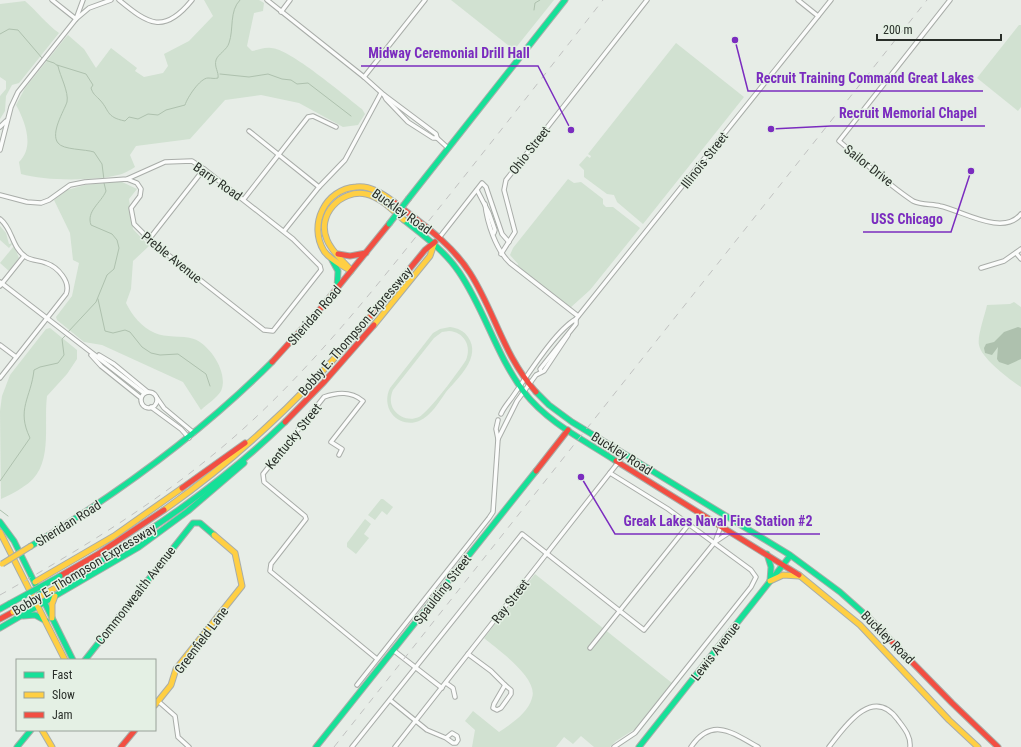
<svg xmlns="http://www.w3.org/2000/svg" width="1021" height="747" font-family="'Roboto Condensed',sans-serif">
<rect width="100%" height="100%" fill="#e7ede7"/>
<!-- green -->
<g fill="#d1e1d1" fill-rule="evenodd">
<path d="M204 0H259L264 3 263 11 254 13 247 46 252 51C258 50 265 47 271 48 289 48 345 96 362 109L365 114 358 125 343 127 299 103 261 95 225 100 190 139 136 146 130 155 135 167C130 170 124 174 118 175 93 181 45 181 21 174L19 162C35 147 25 121 16 105L25 88 66 37 68 35 84 49 96 68 111 48 137 68 135 71 144 77 163 73 168 66 164 54 189 41 213 16Z"/>
<path d="M451 0H554L514 50Z"/>
<path d="M25 1C37 11 46 24 59 33L19 83 12 85 6 96 5 111 0 119V96L6 89V81L0 77V4Z"/>
<path d="M1019 25H1021V107L1018 111 977 78Z"/>
<path d="M676 43 744 97 643 224 617 202 614 195 607 194 584 177V170L579 165 587 156 590 158 591 156 588 154Z"/>
<path d="M568 179 574 183 581 182 603 199V204L606 207H613L640 228 590 290 570 308 517 266 518 264 510 255 513 248Z"/>
<path d="M120 181 137 189 129 199 133 229 149 246 133 261 131 289 126 303C132 315 141 327 155 333 165 338 182 335 194 339 210 345 229 373 221 391 217 398 207 404 201 410L183 382 102 345 84 342 57 320 56 317 72 296 79 263 73 260 70 233 54 200 67 190 85 185Z"/>
<path d="M0 226 6 233 9 244 13 243 9 248 0 240Z"/>
<path d="M14 246 19 258 9 271 0 263Z"/>
<path d="M1014 302 1021 307V387C1010 380 981 358 979 345 977 336 985 315 987 305L1010 304Z"/>
<path d="M450 327C458 328 464 331 468 337 482 357 458 378 446 392 439 402 431 416 419 421 410 425 398 422 392 414 386 406 386 396 390 388L433 333 440 329ZM449 331C464 332 472 346 466 360 459 371 429 412 419 417 410 421 400 418 394 410 390 404 390 397 393 390L434 338 442 332Z"/>
<path d="M50 328 77 350V359L67 374 47 396C43 427 55 468 23 487 16 492 9 495 1 499L0 411 2 396 10 375 46 329Z"/>
<path d="M381 499H383L393 507 387 515 382 511 375 520 368 515Z"/>
<path d="M365 519 371 524 364 534 369 538 356 554 347 547V543Z"/>
<path d="M535 574 672 683 635 729 616 741 610 747H594L581 736 573 744 564 737 556 747H472L475 730 465 721 473 711 499 732C511 724 528 713 532 698 539 678 497 649 484 638Z"/>
</g>
<!-- water -->
<path fill="#aec1ae" d="M1018 327 1021 328V359L1008 365 999 362 997 359 998 347 992 355 985 353 984 348 986 344 994 342 1004 332Z"/>
<g fill="none" stroke-linecap="round" stroke-linejoin="round">
<!-- stream -->
<g stroke="#aec1ae" stroke-width="1">
<path d="M534 10 535 3 540 0"/>
<path d="M0 34 9 29 18 30 42 58"/>
<path d="M45 60 54 63 58 66C60 76 69 92 67 102 64 111 50 133 58 143 63 150 85 149 94 152L102 164 104 180"/>
<path d="M57 65 86 74 93 85 91 88C93 94 95 95 99 99 110 110 105 117 125 121L129 117 138 119 148 114 158 115 166 110 185 105C187 98 200 78 208 78 212 78 214 79 218 78 219 72 214 67 216 60 218 54 227 50 229 43 234 29 229 11 240 0"/>
<path d="M220 74 249 77 268 74 282 79 291 80 297 84 308 83 351 116"/>
<path d="M98 299 105 331 113 333 125 330 130 332 142 347 151 353 160 355 178 354 206 374 210 386"/>
<path d="M68 332 96 302 107 275 114 269 119 248 117 240 112 234 91 225C86 211 101 203 106 191L104 183"/>
<path d="M0 481 30 438C16 409 31 398 34 370L40 367 58 363 64 355 62 339 66 335"/>
<path d="M0 510 8 516"/>
</g>
<!-- street casing -->
<g stroke="#a9ada9" stroke-width="5.5">
<g id="street">
<path d="M52 0 76 19 83 0"/>
<path d="M119 0C148 24 164 35 192 0"/>
<path d="M267 0 364 77 384 95 436 134 437 138 448 148"/>
<path d="M798 0 818 16"/>
<path d="M950 0 839 141C863 161 887 184 913 201 921 205 932 204 940 206 961 210 1003 237 1021 214"/>
<path d="M281 12 290 0"/>
<path d="M364 77 425 0"/>
<path d="M384 95 386 99 408 122 433 138H437"/>
<path d="M0 127 6 121"/>
<path d="M249 131 319 187"/>
<path d="M0 150 11 107 18 92 76 19 89 8 111 0"/>
<path d="M477 190 489 213 495 230 494 233"/>
<path d="M0 195 27 202 41 203 49 200 70 185 85 182 127 179 165 162 192 161 204 169 293 239 320 266 321 270 273 331 264 330 153 243 134 224 131 208 140 196 141 189 137 183 127 179"/>
<path d="M244 199 308 117 313 116 336 127"/>
<path d="M485 204C487 223 496 250 510 263L578 316"/>
<path d="M0 219C13 229 11 247 26 257 32 261 39 260 46 263 58 267 71 282 66 294L0 378"/>
<path d="M284 231 319 187 345 160 381 93"/>
<path d="M150 238 204 169"/>
<path d="M439 238 482 183 486 187 502 234 509 242"/>
<path d="M1016 253 1021 259"/>
<path d="M501 254 515 232 504 190 506 180 647 0"/>
<path d="M981 268 1004 261 1021 249"/>
<path d="M0 282 144 393"/>
<path d="M0 286 24 256"/>
<path d="M0 345 16 357"/>
<path d="M91 355 101 366 141 398"/>
<path d="M99 355 114 364 148 392"/>
<path d="M541 371 540 369 576 324V319"/>
<circle cx="149" cy="400" r="8"/>
<path d="M157 398 164 408 194 433"/>
<path d="M151 407 181 429 189 438"/>
<path d="M501 414C504 407 509 402 513 396 528 375 555 331 576 319L831 0"/>
<path d="M498 420 496 429 498 439 517 401 536 375 544 371 568 335"/>
<path d="M339 455 342 449 331 442 363 401C351 391 338 392 324 397L263 474 264 482 305 516 306 519 271 564 270 571 377 659"/>
<path d="M610 473 668 509 751 570 756 577 751 587 635 733 614 747"/>
<path d="M715 542 721 526"/>
<path d="M590 648 689 524"/>
<path d="M393 650 442 688"/>
<path d="M468 654 491 671 505 685"/>
<path d="M446 683 453 688 455 697"/>
<path d="M357 685 489 518 493 512 498 439"/>
<path d="M505 685 511 690V694L501 708 497 710 493 708 494 704Z"/>
<path d="M390 700 427 730 446 738 453 743H456L458 740 457 736 452 733 446 738"/>
<path d="M158 701 175 716 178 737 189 747"/>
<path d="M352 747 522 534 644 630 715 542 730 532"/>
<path d="M395 747 624 455"/>
<path d="M691 747C712 716 733 733 758 747"/>
<path d="M829 747C845 726 873 685 898 720 904 728 911 736 910 747"/>
</g>
</g>
<!-- fast casing -->
<g stroke="#a9ada9" stroke-width="7">
<g id="fast">
<path d="M409 198 565 0"/>
<path d="M404 220C424 236 445 251 459 272 485 310 496 355 524 392 548 423 584 440 616 461"/>
<path d="M332 260 338 271 337 288"/>
<path d="M536 392 549 405 572 422 790 555 840 592 867 616"/>
<path d="M0 522 14 541 73 660"/>
<path d="M31 546C119 493 199 435 272 362"/>
<path d="M767 554 771 567 770 581"/>
<path d="M64 583C143 537 219 486 285 422"/>
<path d="M0 609 9 604"/>
<path d="M23 616 35 615 46 621"/>
<path d="M0 628 139 547 188 511 244 463"/>
<path d="M85 660 193 523H200L214 535"/>
<path d="M17 747 31 730"/>
<path d="M316 747 536 471"/>
<path d="M639 747 790 556"/>
</g>
</g>
<!-- slow casing -->
<g stroke="#a9ada9" stroke-width="7">
<g id="slow">
<path d="M350 269C342 260 332 252 327 240 316 215 341 189 366 194 381 197 393 211 404 220"/>
<path d="M351 271C342 265 330 260 324 251 308 225 325 189 356 187 370 185 383 194 394 202"/>
<path d="M374 325 430 256 434 244"/>
<path d="M164 510C241 456 311 389 371 316"/>
<path d="M0 532 65 660"/>
<path d="M799 575 860 625 949 720 978 747"/>
<path d="M770 581 783 575 799 576"/>
<path d="M35 582 114 536 182 488"/>
<path d="M52 618V604L55 596"/>
<path d="M155 705 171 685 176 669 242 586 235 553 214 535"/>
<path d="M42 730 52 747"/>
</g>
</g>
<!-- jam casing -->
<g stroke="#a9ada9" stroke-width="7">
<g id="jam">
<path d="M394 202C422 224 451 243 470 273 495 312 503 355 536 392"/>
<path d="M338 254 350 256 366 253"/>
<path d="M371 316 425 250 435 242"/>
<path d="M272 362 321 308 389 224"/>
<path d="M285 422 324 382 374 325"/>
<path d="M616 461 799 575"/>
<path d="M536 471 568 430"/>
<path d="M182 488 245 443"/>
<path d="M60 576 98 554 164 510"/>
<path d="M867 616 952 703 998 747"/>
<path d="M0 619 13 612"/>
<path d="M121 747 135 730"/>
</g>
</g>
<!-- street -->
<use href="#street" stroke="#fbfcfb" stroke-width="3.5"/>
<!-- fast -->
<use href="#fast" stroke="#16e098" stroke-width="5"/>
<!-- slow -->
<use href="#slow" stroke="#ffcf43" stroke-width="5"/>
<!-- jam -->
<use href="#jam" stroke="#f24e42" stroke-width="5"/>
<!-- rail -->
<g stroke="#c1c2c1" stroke-width="1" stroke-dasharray="7 7" stroke-linecap="butt">
<path d="M0 595C90 544 178 490 254 419 315 362 367 298 419 233 481 156 542 78 603 0"/>
<path d="M334 747 927 0"/>
</g>
<!-- fast-bridge casing -->
<g stroke="#a9ada9" stroke-width="7" stroke-linecap="butt">
<g id="fast-bridge">
<path d="M389 224 409 198"/>
<path d="M9 604 60 576"/>
</g>
</g>
<!-- slow-bridge casing -->
<g stroke="#a9ada9" stroke-width="7" stroke-linecap="butt">
<g id="slow-bridge">
<path d="M2 564 31 546"/>
<path d="M13 612 64 583"/>
</g>
</g>
<!-- fast-bridge -->
<use href="#fast-bridge" stroke="#16e098" stroke-width="5"/>
<!-- slow-bridge -->
<use href="#slow-bridge" stroke="#ffcf43" stroke-width="5"/>
</g>
<g text-anchor="middle" stroke-width="3" stroke-linejoin="round" paint-order="stroke">
<!-- street labels -->
<g font-size="13" fill="#292e29" stroke="#e4f0e4">
<text transform="translate(529 150) rotate(-52)" y="5">Ohio Street</text>
<text transform="translate(704 160) rotate(-52)" y="5">Illinois Street</text>
<text transform="translate(869 165) rotate(38)" y="5">Sailor Drive</text>
<text transform="translate(218 181) rotate(35)" y="5">Barry Road</text>
<text transform="translate(402 211) rotate(35)" y="5">Buckley Road</text>
<text transform="translate(172 257) rotate(39)" y="5">Preble Avenue</text>
<text transform="translate(314 315) rotate(-49)" y="5">Sheridan Road</text>
<text transform="translate(355 331) rotate(-49)" y="5">Bobby E. Thompson Expressway</text>
<text transform="translate(293 436) rotate(-51)" y="5">Kentucky Street</text>
<text transform="translate(622 453) rotate(32)" y="5">Buckley Road</text>
<text transform="translate(68 523) rotate(-32)" y="5">Sheridan Road</text>
<text transform="translate(84 569) rotate(-31)" y="5">Bobby E. Thompson Expressway</text>
<text transform="translate(442 589) rotate(-52)" y="5">Spaulding Street</text>
<text transform="translate(135 595) rotate(-52)" y="5">Commonwealth Avenue</text>
<text transform="translate(510 601) rotate(-52)" y="5">Ray Street</text>
<text transform="translate(888 637) rotate(45)" y="5">Buckley Road</text>
<text transform="translate(201 640) rotate(-53)" y="5">Greenfield Lane</text>
<text transform="translate(715 651) rotate(-52)" y="5">Lewis Avenue</text>
</g>
</g>
<!-- callouts -->
<path fill="none" stroke="#7b2cbf" stroke-width="1.5" d="M571 130L538 66H361M735 40L748 91H983M771 129L831 126H985M971 171L951 232H863M581 477L615 534H820"/>
<g fill="#7b2cbf" stroke="#e4f0e4" stroke-width="1.5">
<circle cx="571" cy="130" r="4"/>
<circle cx="735" cy="40" r="4"/>
<circle cx="771" cy="129" r="4"/>
<circle cx="971" cy="171" r="4"/>
<circle cx="581" cy="477" r="4"/>
</g>
<g font-size="14" text-anchor="middle" font-weight="bold" fill="#7b2cbf" stroke="#e4f0e4" stroke-width="3" stroke-linejoin="round" paint-order="stroke">
<text x="449" y="58">Midway Ceremonial Drill Hall</text>
<text x="865" y="83">Recruit Training Command Great Lakes</text>
<text x="908" y="118">Recruit Memorial Chapel</text>
<text x="907" y="224">USS Chicago</text>
<text x="718" y="526">Greak Lakes Naval Fire Station #2</text>
</g>
<!-- legend -->
<rect x="16" y="659" width="140" height="72" fill="#e4f0e4" stroke="#99a299"/>
<rect x="24" y="672" width="20" height="6" fill="#16e098" stroke="#99a299"/>
<text x="52" y="679" font-size="12" fill="#292e29">Fast</text>
<rect x="24" y="692" width="20" height="6" fill="#ffcf43" stroke="#99a299"/>
<text x="52" y="699" font-size="12" fill="#292e29">Slow</text>
<rect x="24" y="712" width="20" height="6" fill="#f24e42" stroke="#99a299"/>
<text x="52" y="719" font-size="12" fill="#292e29">Jam</text>
<!-- scale -->
<path d="M877 34v6h124v-6" fill="none" stroke="#292e29" stroke-width="2"/>
<text x="883" y="34" font-size="12" fill="#292e29" stroke="#e4f0e4" stroke-width="3" paint-order="stroke">200 m</text>
</svg>
